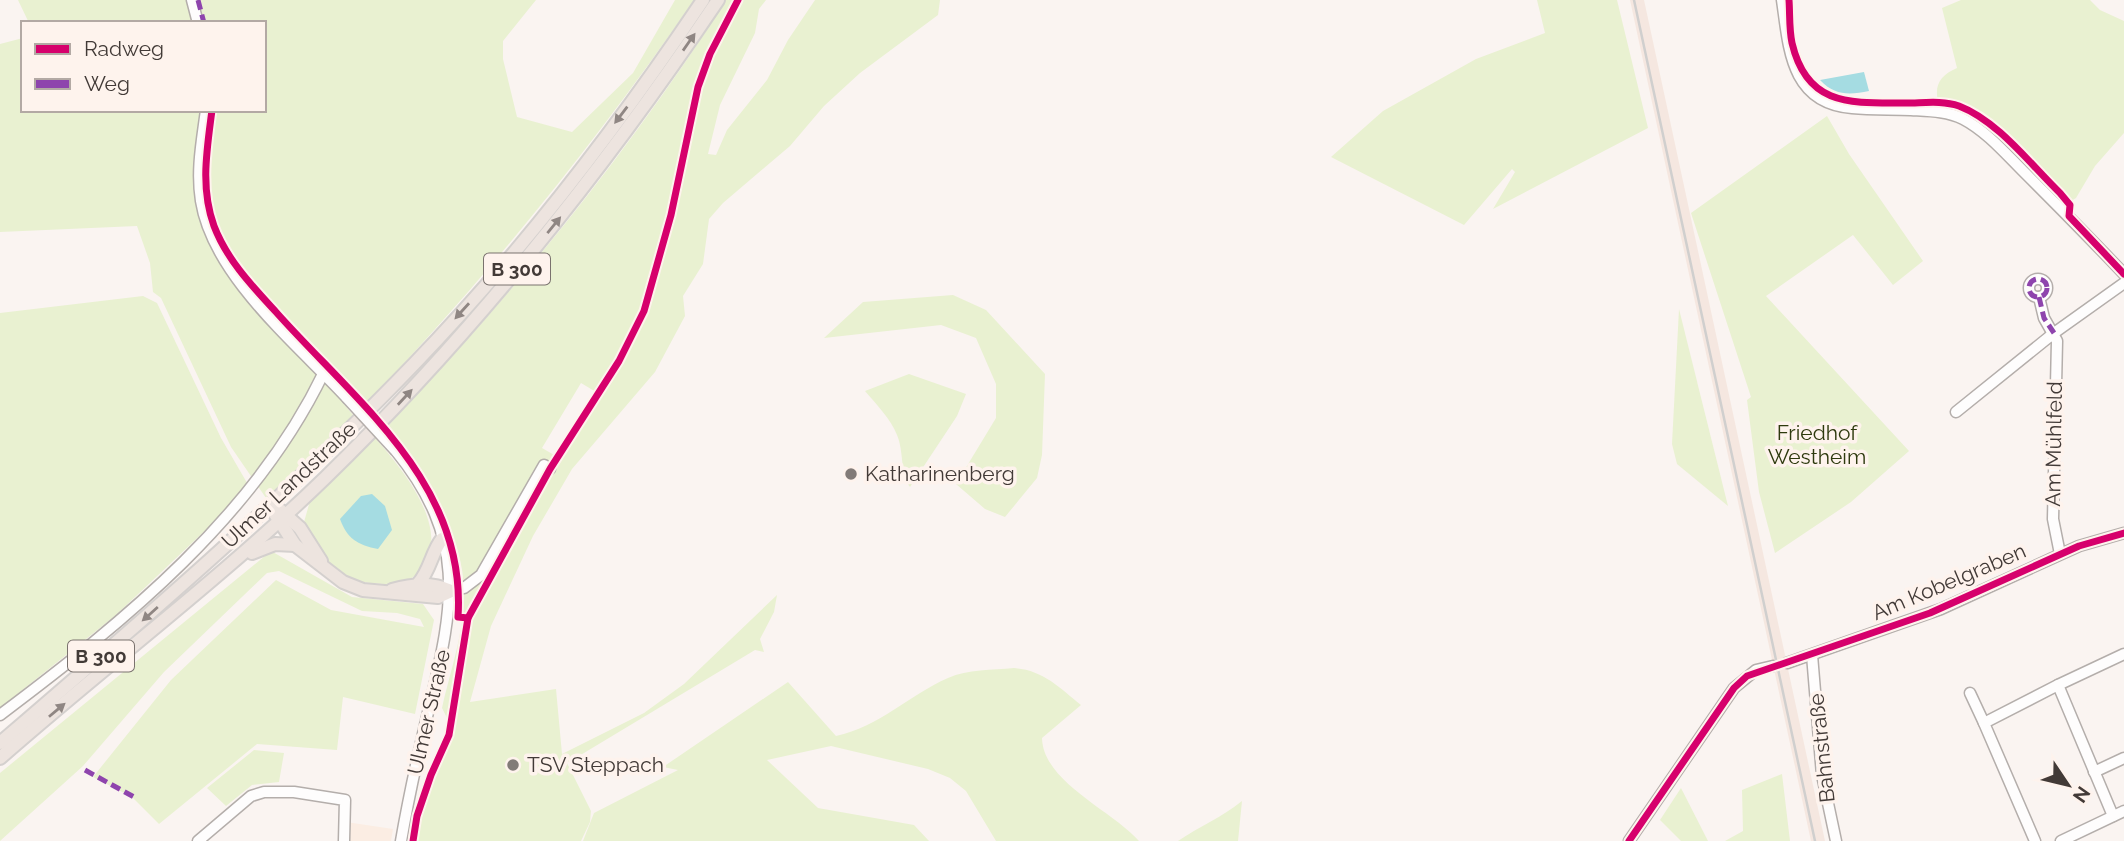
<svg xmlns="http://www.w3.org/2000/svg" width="2124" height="841" font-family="Raleway,sans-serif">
<rect width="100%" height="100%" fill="#faf4f1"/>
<!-- commercial -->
<path fill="#fbede3" d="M346 822 393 829 391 841H344Z"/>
<!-- built -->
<path fill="#f5e7e0" d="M1630 0H1644L1825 841H1811Z"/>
<!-- green -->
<g fill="#e9f1d1" fill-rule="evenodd">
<path d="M18 0H536L503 41V59L517 117 572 132 633 73 675 0H694C595 144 486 278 365 405L353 392 342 402 354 416 266 498 231 447 161 298 153 292 150 263 137 226 0 232V44L23 38V110H264V23H29Z"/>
<path d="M726 0H733L720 24 725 27 738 0H766L759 9 755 33 720 105 708 154 716 155 727 130 767 80 788 40 815 0H940L938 15 860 73 824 106 790 146 723 203 709 219 703 264 683 296 685 316 655 372 572 469 533 536 491 626 470 702 556 689 562 754 644 713 684 684 777 595 774 612 760 639 764 652 755 650 569 762 565 759 591 811 590 822 581 841H413L417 816 432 775V762L446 735 449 722 442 708C450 672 464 633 464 596 465 534 424 474 386 428 511 296 629 153 726 0ZM581 383 596 392 556 456 542 448Z"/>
<path d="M1537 0H1617L1648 128 1493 209 1515 172 1512 169 1464 225 1331 157 1383 111 1476 59 1545 33Z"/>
<path d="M1961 0H2090L2100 10 2124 21V133L2095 166 2076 198 2068 203C2031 165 1993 113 1938 102 1934 84 1941 75 1957 68L1942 8Z"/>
<path d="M1827 116 1849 154 1923 261 1893 285 1853 235 1766 296 1909 451 1851 502 1775 553 1759 492 1747 400 1751 397 1691 213Z"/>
<path d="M953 295 986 310 1045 374 1042 455 1037 478 1005 517 985 509 956 484 996 418V384L976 338 941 325 824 338 863 302Z"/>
<path d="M143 296 157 303 221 438 250 488 116 615 0 708V313Z"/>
<path d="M1679 309 1728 506 1677 464 1672 444Z"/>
<path d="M909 374 966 394 957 416 910 487C900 474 904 451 897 435 891 419 876 404 865 391Z"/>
<path d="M375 438C401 467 450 526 424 566 414 581 400 584 383 584 365 583 351 582 337 570 323 558 314 538 304 522L310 501Z"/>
<path d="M271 551 352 597 423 604 434 620 415 714 343 697 337 750 257 744 159 824 132 797 93 777 171 680 276 580 331 610 424 627 420 619 397 613 362 611 279 571 267 573 164 672 83 766 0 841V773Z"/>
<path d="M1014 668C1043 670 1059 687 1081 705L1042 738C1043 782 1113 811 1139 841H996L966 791 950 778 928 769 831 746 767 760 818 808 914 825 929 841H583L594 813 678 770 663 767 788 682 836 736C879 727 909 695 948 678 968 669 992 670 1014 668Z"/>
<path d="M254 750 284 753 279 782 252 785 226 806 207 788Z"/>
<path d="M1782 774 1790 841H1725L1743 831 1742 790Z"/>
<path d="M1681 788 1708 841H1681L1660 820Z"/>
<path d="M1242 801 1238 841H1178C1200 826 1221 818 1242 801Z"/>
</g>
<!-- water -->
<g fill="#a5dce2">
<path d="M1864 72 1869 91C1850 95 1835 96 1820 80Z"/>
<path d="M372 494 385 506 392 530 378 549C358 545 347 539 340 519L361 496Z"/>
</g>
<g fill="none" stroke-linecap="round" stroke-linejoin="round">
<!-- minor casing -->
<g stroke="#b4aeab" stroke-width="13">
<g id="minor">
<path d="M192 0 198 23"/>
<path d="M1782 0C1789 48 1790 103 1852 108 1872 110 1891 109 1911 110 1928 111 1947 111 1963 119 1986 131 2005 153 2023 171 2057 205 2091 239 2124 274"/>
<path d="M206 110C202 141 196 170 201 201 213 276 297 344 347 398"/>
<circle cx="2038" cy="288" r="9"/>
<path d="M2039 297 2044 318 2057 341 2053 519 2060 554"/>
<path d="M1956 412 2054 333 2124 283"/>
<path d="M396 451C467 538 454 604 430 704 419 750 409 795 401 841"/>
<path d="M451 591 464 588 481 575 544 465 550 469"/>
<path d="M1812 655 1822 775 1836 841"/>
<path d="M1787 663 1941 609 2079 546 2124 533"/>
<path d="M2058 685 2124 654"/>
<path d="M1970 693 1984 723"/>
<path d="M0 715C125 621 255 516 324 372"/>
<path d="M2094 772 2124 758"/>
<path d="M198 841 251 796 264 792H294L345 800 344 841"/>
<path d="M1629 841 1734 688 1756 670 1773 666"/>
<path d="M2035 841 1984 723 2058 685 2113 816"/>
<path d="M2061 841 2124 811"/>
</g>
</g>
<!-- major casing -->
<g stroke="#d4d0ce" stroke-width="16">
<g id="major">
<path d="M280 510 300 528 321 561"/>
<path d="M275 514 295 545 343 582 363 590 438 597 451 591"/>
<path d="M252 553 275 544 295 545"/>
<path d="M418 584C431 569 431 553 442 539"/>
<path d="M392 590C413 584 431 582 451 591"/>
<path d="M0 743C142 621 284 499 414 364 521 253 617 128 703 0"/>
<path d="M0 758C108 663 222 578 325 478 473 334 603 171 718 0"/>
</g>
</g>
<!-- minor -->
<use href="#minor" stroke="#fefdfd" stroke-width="10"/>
<!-- major -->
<use href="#major" stroke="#ede4df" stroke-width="12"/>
<!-- rail -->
<path stroke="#d0cfce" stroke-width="2.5" d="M1634 0 1815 841"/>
<!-- minor-bridge casing -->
<g stroke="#b4aeab" stroke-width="13" stroke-linecap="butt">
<path id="minor-bridge" d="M347 398 396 451"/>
</g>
<!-- minor-bridge -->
<use href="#minor-bridge" stroke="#fefdfd" stroke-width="10"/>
<!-- quiet -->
<g stroke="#8e44ad" stroke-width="5" stroke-dasharray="10 5" stroke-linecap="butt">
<path d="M198 0 204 23"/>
<circle cx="2038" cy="288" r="9"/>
<path d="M2039 297 2044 318 2054 333"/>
<path d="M85 770 134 797"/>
</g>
<!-- cycleway casing -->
<g stroke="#fef3ed" stroke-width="11">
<g id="cycleway">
<path d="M1789 0C1790 14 1789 29 1792 43 1807 107 1851 103 1906 103 1923 103 1942 100 1959 106 1998 121 2030 164 2060 193L2070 205 2069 216 2124 274"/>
<path d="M212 110C207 149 200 188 214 226 227 260 252 286 276 312 356 402 467 484 458 617L468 618"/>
<path d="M413 841 417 816 431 775 449 735 468 618 550 469 619 361 644 311 671 215 698 87 710 54 738 0"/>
<path d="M1629 841 1734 688 1747 676 1930 613 2079 546 2124 533"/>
</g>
</g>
<!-- cycleway -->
<use href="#cycleway" stroke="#d6006c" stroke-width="7"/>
</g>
<!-- one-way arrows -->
<defs><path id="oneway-solid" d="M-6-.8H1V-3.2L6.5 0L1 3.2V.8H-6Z" transform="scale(1.75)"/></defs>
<g fill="#8f8683">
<use href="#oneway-solid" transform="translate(689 42) rotate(-55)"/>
<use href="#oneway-solid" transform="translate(621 115) rotate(127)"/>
<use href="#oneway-solid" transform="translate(554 225) rotate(-51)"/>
<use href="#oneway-solid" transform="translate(462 311) rotate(132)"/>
<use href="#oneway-solid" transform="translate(405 397) rotate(-47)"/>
<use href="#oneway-solid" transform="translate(150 614) rotate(138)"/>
<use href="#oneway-solid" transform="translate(57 710) rotate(-40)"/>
</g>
<!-- markers -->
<g fill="#827b78" stroke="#fef3ed" stroke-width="2.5">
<circle cx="851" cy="474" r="7"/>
<circle cx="513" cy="765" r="7"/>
</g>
<g text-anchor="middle" stroke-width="7" stroke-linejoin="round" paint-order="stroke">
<!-- shield labels -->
<g fill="#fef3ed" stroke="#7a726e" stroke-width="2">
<rect x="484" y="253.5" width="66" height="31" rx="5"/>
<rect x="68" y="640.5" width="66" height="31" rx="5"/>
</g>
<g font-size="19" font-weight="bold" fill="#423a37">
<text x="517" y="276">B 300</text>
<text x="101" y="663">B 300</text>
</g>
<!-- park labels -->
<g font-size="21" fill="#2e3a0e" stroke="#fef3ed">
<text x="1817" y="440">Friedhof<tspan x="1817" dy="24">Westheim</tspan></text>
</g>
<!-- street labels -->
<g font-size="21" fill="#423a37" stroke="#fef3ed">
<text transform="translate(2054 444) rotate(-89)" y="7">Am Mühlfeld</text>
<text transform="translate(289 485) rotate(-43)" y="7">Ulmer Landstraße</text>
<text transform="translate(1949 582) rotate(-23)" y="7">Am Kobelgraben</text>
<text transform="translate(429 712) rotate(-77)" y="7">Ulmer Straße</text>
<text transform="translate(1822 748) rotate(-96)" y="7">Bahnstraße</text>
</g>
<!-- poi labels -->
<g font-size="21" fill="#423a37" stroke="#fef3ed" text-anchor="start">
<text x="865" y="481">Katharinenberg</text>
<text x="527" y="772">TSV Steppach</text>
</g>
</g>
<!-- legend -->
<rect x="21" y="21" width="245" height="91" fill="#fef3ed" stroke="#b3a9a4" stroke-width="2"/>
<rect x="35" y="44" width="35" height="10" fill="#d6006c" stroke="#b3a9a4" stroke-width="2"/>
<text x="84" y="56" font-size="21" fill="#423a37">Radweg</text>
<rect x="35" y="79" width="35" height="10" fill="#8e44ad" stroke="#b3a9a4" stroke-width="2"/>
<text x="84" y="91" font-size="21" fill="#423a37">Weg</text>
<!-- north arrow -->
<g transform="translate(2068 785) rotate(125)" stroke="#fef3ed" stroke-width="5" paint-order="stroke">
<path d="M0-5L12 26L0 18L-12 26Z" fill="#423a37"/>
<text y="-10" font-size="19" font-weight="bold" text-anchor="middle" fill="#423a37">N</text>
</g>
</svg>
